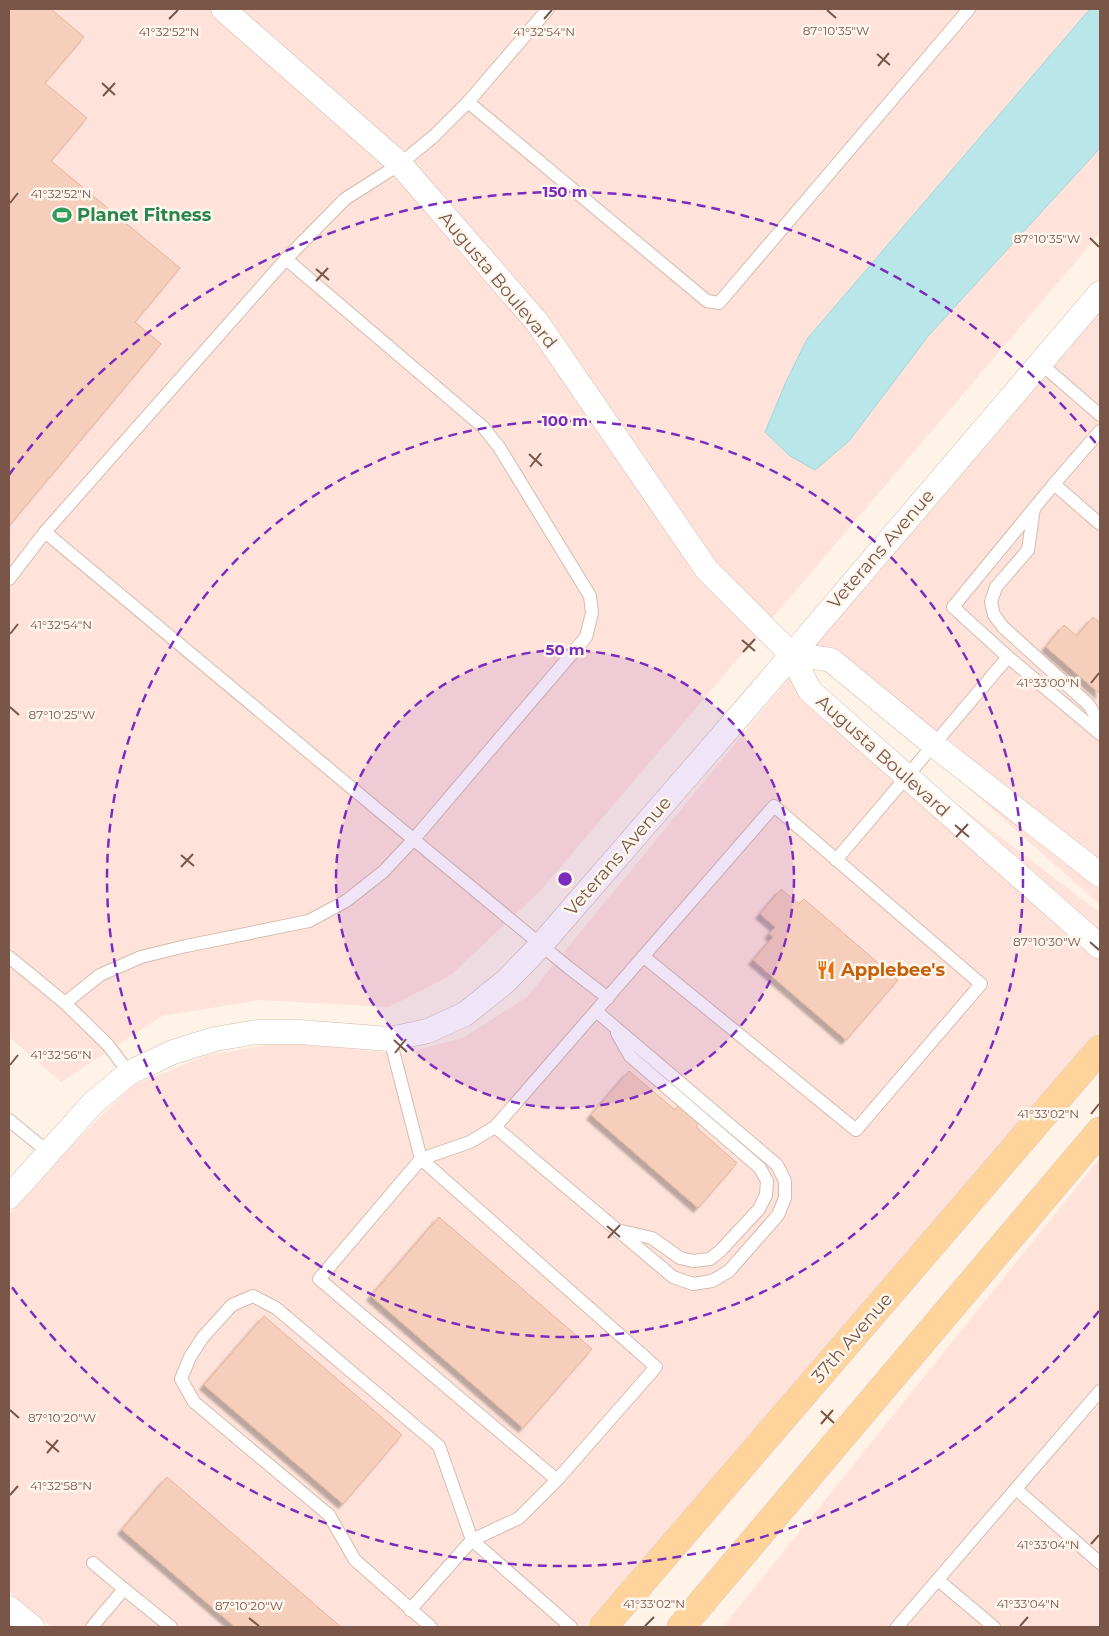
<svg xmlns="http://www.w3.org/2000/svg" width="1109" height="1636" font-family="Montserrat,sans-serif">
<defs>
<filter id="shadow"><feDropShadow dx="-4.5" dy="4.5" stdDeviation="1" flood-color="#0004"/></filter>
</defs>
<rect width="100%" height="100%" fill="#fef3e6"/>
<!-- commercial -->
<g fill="#ffe2d9">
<path d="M9 9H1100V233L541 890 451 975 389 1007 260 1000 162 1016 61 1082 9 1037Z"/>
<path d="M1100 309V905L810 647Z"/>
<path d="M790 677 1100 913V1030L584 1627H51L9 1591V1214L57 1160 132 1086 208 1055 286 1042 402 1054 463 1038 527 997Z"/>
<path d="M1100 1158V1627H723Z"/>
</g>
<!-- water -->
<path fill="#b9e6e9" stroke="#9ed7dc" d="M1090 9H1100V148L929 335 849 441 815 470 790 456 765 432 786 382 807 339Z"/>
<!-- building -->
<g fill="#f5cfbc" stroke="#e9b39b" filter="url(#shadow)">
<path d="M9 9H51L84 37 45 83 87 118 51 161 180 268 135 322 161 344 9 526Z"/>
<path d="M1093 617 1100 623V694L1046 647 1064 625 1077 636Z"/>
<path d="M781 889 799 904 804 899 898 980 846 1040 753 960 773 937 769 934 775 927 760 914Z"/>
<path d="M629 1071 675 1110 679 1105 700 1122 696 1127 737 1163 698 1208 591 1115Z"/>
<path d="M439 1217 592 1349 523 1428 371 1296Z"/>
<path d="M264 1316 402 1435 343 1504 204 1385Z"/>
<path d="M167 1477 341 1627H235L122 1530Z"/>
</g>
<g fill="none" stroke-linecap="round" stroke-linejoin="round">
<!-- lane casing -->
<g stroke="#d3bcad" stroke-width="14">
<g id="lane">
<path d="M468 102 707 301 719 303 969 9"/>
<path d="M1040 363 1100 415"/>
<path d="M1054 484 1100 431"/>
<path d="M1034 508 1028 550 996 587 991 602 994 615 1003 627 1089 705 1100 724"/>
<path d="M1100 524 1054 484 953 607 1008 657 1100 734"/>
<path d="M45 532 395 824 569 968 608 998"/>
<path d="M9 579 45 532 286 259 345 199 400 164 434 136 468 102 548 9"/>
<path d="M836 860 1008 657"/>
<path d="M9 957 65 1003 108 1045 129 1073"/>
<path d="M65 1003 100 975 141 957 186 946 309 921 346 901 383 872 414 839 586 637 592 613 590 596 499 447 483 427 286 259"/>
<path d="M390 1039 421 1159 656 1367 557 1480 319 1279 421 1159 470 1142 495 1127C588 1021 680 913 774 806L981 984 856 1130 643 956"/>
<path d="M9 1120 48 1152"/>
<path d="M495 1127 673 1277 693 1284 712 1281 729 1271 778 1215 785 1198V1181L777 1165 596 1011"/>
<path d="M617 1230 652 1238 680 1258 693 1261 710 1259 721 1250 759 1209 766 1195 767 1181 760 1168 630 1056 617 1033"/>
<path d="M1016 1489 1100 1563"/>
<path d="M93 1563 124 1589"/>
<path d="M938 1580 994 1627"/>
<path d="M410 1610 472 1540 519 1518 557 1480"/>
<path d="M92 1627 124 1589 171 1627"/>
<path d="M431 1627 355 1560 329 1515 194 1402 181 1379 190 1357 203 1337 232 1305 253 1296 276 1308 439 1446 472 1540 571 1627"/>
<path d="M897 1627 1100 1391"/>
</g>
</g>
<!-- street casing -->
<g stroke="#d3bcad" stroke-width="25">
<g id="street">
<path d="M223 9 400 164 537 322 707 570 791 654 810 691 1100 947"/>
<path d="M791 654 831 660 934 745 1100 875"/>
<path d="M9 1197 93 1103 129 1073 173 1052 215 1039 257 1032H299L390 1039 428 1031 465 1014 506 981 541 945 761 691 1100 293"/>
<path d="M9 1608 32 1627"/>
</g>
</g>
<!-- primary casing -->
<g stroke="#dcd3cf" stroke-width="29">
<g id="primary">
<path d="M603 1627 1100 1049"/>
<path d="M681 1627 1100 1131"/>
</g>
</g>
<!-- lane -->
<use href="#lane" stroke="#fff" stroke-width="12"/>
<!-- street -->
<use href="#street" stroke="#fff" stroke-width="24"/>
<!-- primary -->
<use href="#primary" stroke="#ffd39c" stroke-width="28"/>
</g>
<!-- ticks -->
<path fill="none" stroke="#795648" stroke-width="2" d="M827 10 836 18M169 19 178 10M544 19 552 10M877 54 890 65M878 66 889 53M102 83 115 95M103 96 115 83M10 203 18 193M1090 238 1099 247M316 269 329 280M316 281 328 268M529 454 542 466M530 467 541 453M10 634 18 624M742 640 755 651M743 652 755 639M1091 683 1099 673M10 707 19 715M955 825 969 837M956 837 968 824M181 855 194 866M181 867 193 854M1090 942 1099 950M394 1040 407 1052M395 1053 406 1039M10 1065 18 1055M1091 1114 1099 1104M607 1226 620 1237M608 1238 620 1225M10 1410 19 1418M821 1411 834 1423M821 1424 833 1410M46 1441 59 1452M47 1453 58 1440M10 1495 18 1486M1091 1544 1099 1535M249 1618 259 1626M645 1626 654 1617M1020 1626 1028 1617"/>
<!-- distance rings -->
<circle cx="565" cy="879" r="229" fill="#7b2cbf" fill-opacity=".12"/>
<g fill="none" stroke="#7b2cbf" stroke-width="2.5" stroke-dasharray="9 6">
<circle cx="565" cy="879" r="229"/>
<circle cx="565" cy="879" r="458"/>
<path d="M1099 1311A687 687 0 0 1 9 1283M9 475A687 687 0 0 1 1099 447"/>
</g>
<!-- icons -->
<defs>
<g id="stadium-bare" transform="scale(1.5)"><path d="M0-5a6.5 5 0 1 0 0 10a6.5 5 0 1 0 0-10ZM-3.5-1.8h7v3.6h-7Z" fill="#2e9e5b" stroke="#fff7ee" stroke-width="2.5" paint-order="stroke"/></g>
<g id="restaurant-bare" transform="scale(1.5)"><path d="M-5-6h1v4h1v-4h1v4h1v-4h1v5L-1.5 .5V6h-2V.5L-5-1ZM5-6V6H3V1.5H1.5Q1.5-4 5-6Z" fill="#e8710a" stroke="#fff7ee" stroke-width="2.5" paint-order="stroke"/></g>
</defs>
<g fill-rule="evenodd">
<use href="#stadium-bare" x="62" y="215"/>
<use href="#restaurant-bare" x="826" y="970"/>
</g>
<g text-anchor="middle" stroke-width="5" stroke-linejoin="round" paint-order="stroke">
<!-- leisure labels -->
<g font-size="18" font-weight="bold" fill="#27864d" stroke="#fff7ee" text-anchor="start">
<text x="77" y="221">Planet Fitness</text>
</g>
<!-- street labels -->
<g font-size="18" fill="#795648" stroke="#fff7ee">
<text transform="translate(498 280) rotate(50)" y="6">Augusta Boulevard</text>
<text transform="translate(881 549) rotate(-49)" y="6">Veterans Avenue</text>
<text transform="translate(883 756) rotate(42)" y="6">Augusta Boulevard</text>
<text transform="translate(618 856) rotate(-49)" y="6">Veterans Avenue</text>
<text transform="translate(852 1338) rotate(-49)" y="6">37th Avenue</text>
</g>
<!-- food labels -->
<g font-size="18" font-weight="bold" fill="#c56008" stroke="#fff7ee" text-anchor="start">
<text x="841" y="976">Applebee's</text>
</g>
</g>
<g font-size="12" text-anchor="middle" fill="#795648" stroke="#fff7ee" stroke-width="5" stroke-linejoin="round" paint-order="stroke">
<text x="836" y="35">87°10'35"W</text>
<text x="169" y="36">41°32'52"N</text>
<text x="544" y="36">41°32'54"N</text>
<text x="61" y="198">41°32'52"N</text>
<text x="1047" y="243">87°10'35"W</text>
<text x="61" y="629">41°32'54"N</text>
<text x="1048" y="687">41°33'00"N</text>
<text x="62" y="719">87°10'25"W</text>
<text x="1047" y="946">87°10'30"W</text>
<text x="61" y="1059">41°32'56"N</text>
<text x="1048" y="1118">41°33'02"N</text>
<text x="62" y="1422">87°10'20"W</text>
<text x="61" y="1490">41°32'58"N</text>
<text x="1048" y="1549">41°33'04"N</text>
<text x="654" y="1608">41°33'02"N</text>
<text x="1028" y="1608">41°33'04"N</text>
<text x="249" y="1610">87°10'20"W</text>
</g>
<circle cx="565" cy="879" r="8" fill="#7b2cbf" stroke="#fff7ee" stroke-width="2.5"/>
<g font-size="15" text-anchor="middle" font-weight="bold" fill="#7b2cbf" stroke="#fff7ee" stroke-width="5" stroke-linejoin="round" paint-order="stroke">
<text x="565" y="197">150 m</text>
<text x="565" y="426">100 m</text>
<text x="565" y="655">50 m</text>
</g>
<!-- border -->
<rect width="1109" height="1636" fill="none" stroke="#795648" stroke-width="20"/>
</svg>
